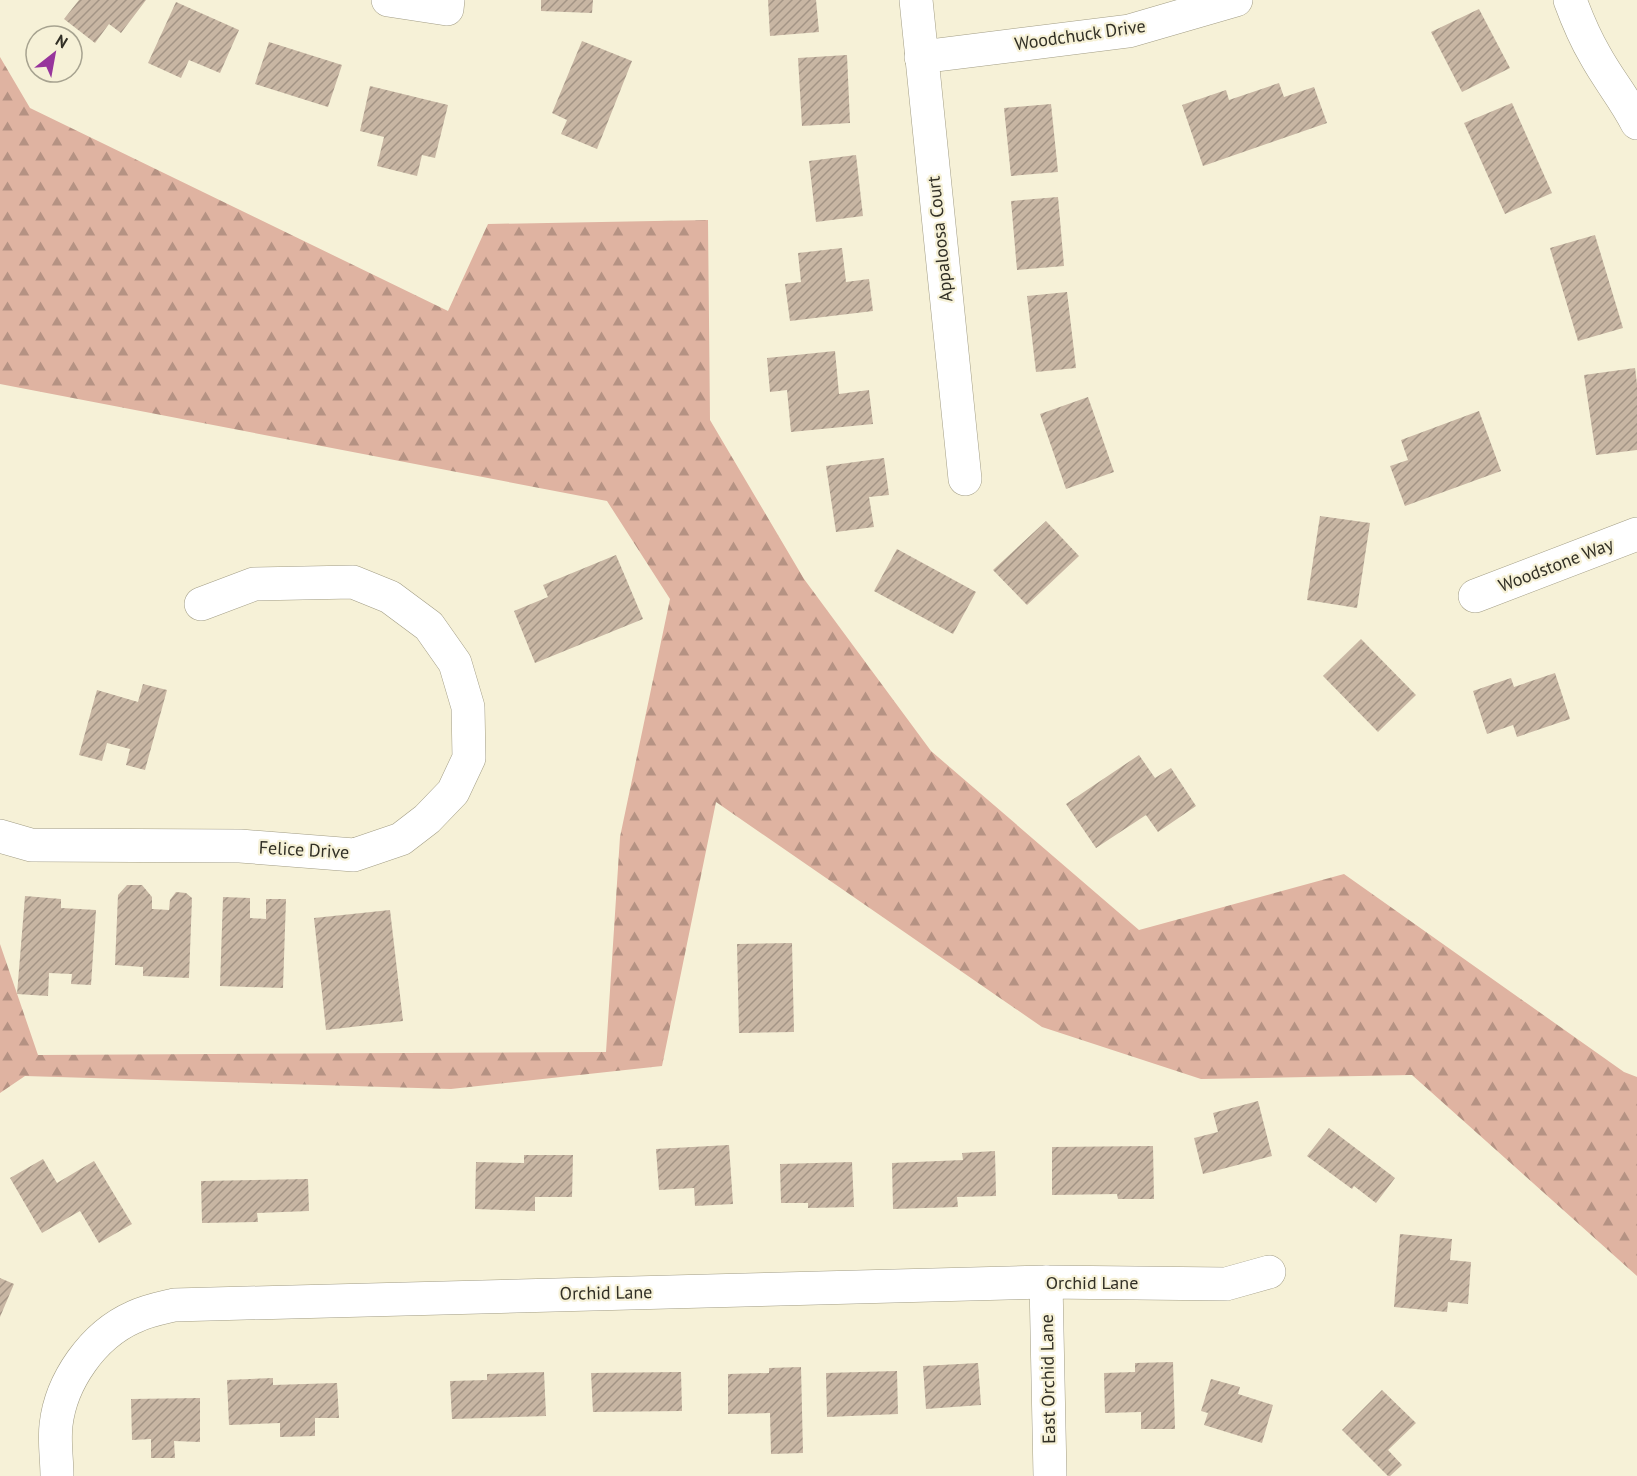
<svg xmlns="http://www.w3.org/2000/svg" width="1637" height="1476" font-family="'PT Sans',sans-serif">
<defs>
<pattern id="forest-firs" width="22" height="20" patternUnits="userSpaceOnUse" patternTransform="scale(1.5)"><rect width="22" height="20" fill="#dfb3a1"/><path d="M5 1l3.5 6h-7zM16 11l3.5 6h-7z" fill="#b59283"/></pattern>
<pattern id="building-hatch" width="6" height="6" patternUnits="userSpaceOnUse" patternTransform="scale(1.5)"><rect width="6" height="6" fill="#c8b6a3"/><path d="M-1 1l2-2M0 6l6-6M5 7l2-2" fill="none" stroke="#a39485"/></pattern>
</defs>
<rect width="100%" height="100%" fill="#f6f1d7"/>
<!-- forest -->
<path fill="url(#forest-firs)" d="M0 57 30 108 448 311 488 224 708 220 710 420 804 579 931 751 1139 930 1344 874 1624 1072 1637 1077V1276L1412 1075 1201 1079 1042 1027 716 802 662 1066 451 1089 25 1076 0 1093V944L38 1055 606 1052 620 837 670 599 607 501 0 384Z"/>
<!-- building -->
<g fill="url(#building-hatch)">
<path d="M79 0H146L121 33 109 24 95 43 64 19Z"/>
<path d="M541 0H593L592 13 541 11Z"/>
<path d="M768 0H816L819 32 770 36Z"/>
<path d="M176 2 239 30 220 73 189 60 181 78 148 63Z"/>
<path d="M1479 9 1510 68 1462 92 1431 32Z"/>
<path d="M582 41 632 61 597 149 561 134 567 120 552 113Z"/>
<path d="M269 42 342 65 328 107 255 84Z"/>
<path d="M847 55 850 123 802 126 798 58Z"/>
<path d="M1279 83 1284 97 1314 87 1327 123 1203 166 1182 105 1226 90 1229 100Z"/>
<path d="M370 86 448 105 435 158 422 155 417 176 377 166 384 137 360 131Z"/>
<path d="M1512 103 1552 193 1505 214 1464 123Z"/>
<path d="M1051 104 1058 172 1011 176 1004 108Z"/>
<path d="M856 155 863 216 816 222 809 161Z"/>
<path d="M1058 197 1064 266 1017 270 1011 201Z"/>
<path d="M1595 235 1623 328 1578 341 1550 248Z"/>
<path d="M842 248 846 282 869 279 873 311 790 321 785 284 801 282 798 253Z"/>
<path d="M1067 292 1076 368 1036 372 1027 296Z"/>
<path d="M835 351 839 394 869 390 873 424 791 432 787 390 770 392 767 358Z"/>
<path d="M1635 368 1637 384V450L1596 455 1584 375Z"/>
<path d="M1088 397 1114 472 1066 489 1040 414Z"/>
<path d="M1479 411 1501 471 1405 506 1390 466 1408 460 1401 440Z"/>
<path d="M884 458 889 495 869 497 874 527 836 532 826 466Z"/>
<path d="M1320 516 1370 523 1357 608 1307 600Z"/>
<path d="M1046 521 1079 556 1027 605 993 570Z"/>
<path d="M897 549 976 592 953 634 874 591Z"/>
<path d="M616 555 643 619 535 663 514 611 548 597 543 585Z"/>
<path d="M1361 639 1416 695 1378 732 1323 676Z"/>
<path d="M1555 673 1570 719 1517 737 1513 725 1487 734 1473 691 1511 678 1514 687Z"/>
<path d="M143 684 167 690 145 770 126 765 130 749 107 743 102 761 79 755 97 690 138 702Z"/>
<path d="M1139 755 1155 778 1171 768 1196 806 1158 832 1146 815 1096 848 1066 804Z"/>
<path d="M127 885H142L152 897V909L169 910 170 900 176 892 186 893 192 898 189 978 143 976V967L115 965 118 895Z"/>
<path d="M25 896 61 899V908L96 910 91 985 71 984 72 974 49 973 48 996 17 994Z"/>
<path d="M223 897 250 898V918L266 919V899H286L283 988 220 986Z"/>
<path d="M390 910 403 1021 326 1030 314 918Z"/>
<path d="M792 943 794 1032 739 1033 737 944Z"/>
<path d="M1258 1101 1272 1156 1203 1174 1194 1138 1218 1132 1213 1113Z"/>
<path d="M1329 1128 1395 1178 1376 1203 1354 1186 1352 1189 1307 1156Z"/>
<path d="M729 1145 733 1204 695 1206 694 1188 659 1190 656 1149Z"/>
<path d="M1153 1146 1154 1199H1118L1117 1194 1052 1195V1147Z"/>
<path d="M995 1151 996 1196 957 1197 958 1207 893 1209 892 1163 963 1160 962 1153Z"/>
<path d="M524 1155H573L572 1197H535V1211L475 1209 476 1162 524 1163Z"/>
<path d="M43 1159 57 1183 94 1161 132 1224 99 1243 80 1211 42 1233 10 1178Z"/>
<path d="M852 1162 854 1207 808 1208V1203H781L780 1164Z"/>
<path d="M308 1179 309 1211 257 1213 258 1222 202 1223 201 1181Z"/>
<path d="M1400 1234 1452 1239 1450 1260 1471 1262 1468 1304 1448 1302 1447 1312 1394 1307Z"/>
<path d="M0 1278 14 1284 0 1317Z"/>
<path d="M1173 1362 1175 1429H1141V1412L1105 1413 1104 1373 1135 1372V1363Z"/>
<path d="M978 1363 981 1405 926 1409 923 1366Z"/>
<path d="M801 1367 803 1453 771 1454 770 1413 728 1414V1374L769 1373V1368Z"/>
<path d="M897 1371 898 1414 827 1417 826 1373Z"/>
<path d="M544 1372 546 1416 452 1419 450 1381 487 1380V1374Z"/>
<path d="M681 1372 682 1411 593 1412 591 1373Z"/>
<path d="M273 1378V1385L337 1383 339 1418H315V1436L280 1437V1423L229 1425 227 1380Z"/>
<path d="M1211 1379 1240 1387 1238 1394 1273 1405 1262 1443 1204 1425 1208 1413 1201 1411Z"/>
<path d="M1382 1390 1416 1423 1388 1450 1402 1465 1390 1476H1388L1342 1430Z"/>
<path d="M200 1398V1442L174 1441 175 1458H151V1439L132 1440 131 1399Z"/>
</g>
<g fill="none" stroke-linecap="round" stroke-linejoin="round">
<!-- minor casing -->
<g stroke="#a29d85" stroke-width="34">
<g id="minor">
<path d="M388 0 447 9 448 0"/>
<path d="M916 0 965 479"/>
<path d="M1570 0C1577 19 1585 38 1595 55 1608 79 1625 99 1637 123"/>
<path d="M921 57 1129 31 1236 0"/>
<path d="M1475 596 1637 534"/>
<path d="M0 836 31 845 240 846 354 855 401 839 427 819 453 792 469 758 468 707 455 663 429 626 390 597 353 582 254 584 201 604"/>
<path d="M1046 1282 1050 1476"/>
<path d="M57 1476C57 1460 54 1441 56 1425 61 1381 93 1335 134 1317 146 1311 161 1308 174 1305L1046 1282 1226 1284 1269 1272"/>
</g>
</g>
<!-- minor -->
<use href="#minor" stroke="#fff" stroke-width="33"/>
</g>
<g text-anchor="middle" stroke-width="4.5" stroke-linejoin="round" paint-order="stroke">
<!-- street labels -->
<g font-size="18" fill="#312f25" stroke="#f6f1d7">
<text transform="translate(1080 35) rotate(-8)" y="6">Woodchuck Drive</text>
<text transform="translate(940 239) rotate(-96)" y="6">Appaloosa Court</text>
<text transform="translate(1556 565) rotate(-21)" y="6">Woodstone Way</text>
<text transform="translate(304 850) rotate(3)" y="6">Felice Drive</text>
<text x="1092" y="1289">Orchid Lane</text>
<text transform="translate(606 1293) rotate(-1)" y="6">Orchid Lane</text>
<text transform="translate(1048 1379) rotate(-91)" y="6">East Orchid Lane</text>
</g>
</g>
<!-- north arrow -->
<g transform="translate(54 54) rotate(31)"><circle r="28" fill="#f6f1d7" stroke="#a7a390" stroke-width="1.5"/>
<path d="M0-4.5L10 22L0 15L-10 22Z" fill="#97359c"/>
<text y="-9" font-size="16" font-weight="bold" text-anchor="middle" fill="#312f25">N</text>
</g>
</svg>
